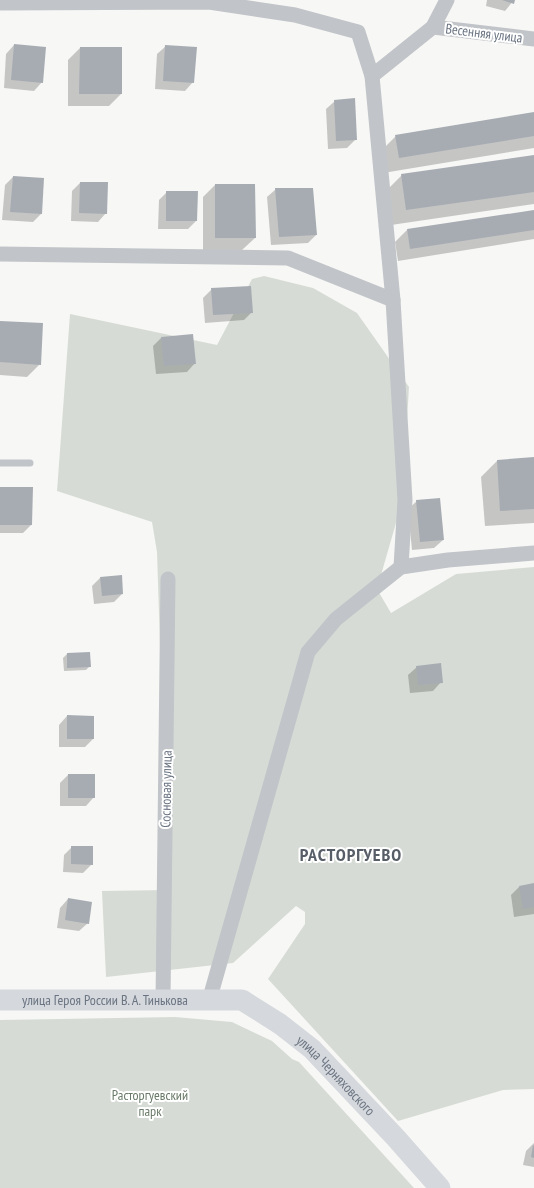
<svg xmlns="http://www.w3.org/2000/svg" width="534" height="1188" font-family="'PT Sans Narrow',sans-serif">
<rect width="100%" height="100%" fill="#f7f7f5"/>
<!-- green -->
<g fill="#d6dcd5">
<path d="M264 276 313 288 357 313 409 387 402 502 377 589 391 613 456 574 534 567V1089L503 1090 398 1121 268 979 305 924V912L296 906 233 963 106 977 102 891 168 890 157 552 152 522 57 491 70 314 217 345 252 279Z"/>
<path d="M175 1017 232 1022 272 1041 292 1059 299 1062 414 1188H0V1020Z"/>
</g>
<!-- shadow -->
<g fill="#0003">
<path d="M487 0H514L505 11 486 6Z"/>
<path d="M14 45 42 82 34 91 4 88 6 54Z"/>
<path d="M166 46 193 82 185 91 155 89 157 54Z"/>
<path d="M80 48H121V94L109 106H68V60Z"/>
<path d="M335 101 356 139 347 148 328 149 326 109Z"/>
<path d="M534 113V148L383 173 380 152 396 136Z"/>
<path d="M534 156V204L391 225 386 191 402 175Z"/>
<path d="M13 177 41 214 33 222 2 220 5 185Z"/>
<path d="M80 183 106 213 98 222 71 221 72 191Z"/>
<path d="M215 185 255 238 242 250H203V197Z"/>
<path d="M276 189 316 235 308 243 271 245 267 197Z"/>
<path d="M167 192 196 221 188 229H158L159 200Z"/>
<path d="M534 211V239L398 261 395 242 407 230Z"/>
<path d="M212 289 252 312 244 320 205 323 203 298Z"/>
<path d="M0 322 40 364 27 377 0 375Z"/>
<path d="M161 338 195 363 187 372 156 374 153 346Z"/>
<path d="M534 458V523L485 526 481 477 497 461Z"/>
<path d="M0 488 31 525 23 533H0Z"/>
<path d="M417 501 443 540 434 548 412 550 408 509Z"/>
<path d="M100 578 122 594 114 602 94 604 92 586Z"/>
<path d="M67 654 90 666 86 670 64 671 63 658Z"/>
<path d="M417 667 441 682 433 691 410 693 408 675Z"/>
<path d="M67 716 93 739 85 747H59V725Z"/>
<path d="M68 775 94 797 86 806H60V783Z"/>
<path d="M72 847 92 864 83 873 63 872 64 855Z"/>
<path d="M534 884V914L514 917 511 895 519 887Z"/>
<path d="M68 899 88 923 79 931 57 928 60 908Z"/>
<path d="M534 1143V1167L523 1165 526 1151Z"/>
</g>
<!-- building -->
<g fill="#a7acb3">
<path d="M502 0H515L514 4Z"/>
<path d="M14 44 46 47 43 83 11 80Z"/>
<path d="M165 45 197 47 194 83 163 81Z"/>
<path d="M80 47H122V94H79Z"/>
<path d="M355 98 357 140 336 141 334 100Z"/>
<path d="M534 112V136L399 158 395 135Z"/>
<path d="M534 155V192L406 210 401 174Z"/>
<path d="M13 176 44 178 42 214 10 212Z"/>
<path d="M80 182H108L107 214 79 213Z"/>
<path d="M215 184H255L256 238H215Z"/>
<path d="M275 188H313L317 235 279 237Z"/>
<path d="M166 191H198L197 221H166Z"/>
<path d="M534 210V230L410 249 407 229Z"/>
<path d="M251 286 253 313 213 315 211 288Z"/>
<path d="M0 321 43 323 41 365 0 362Z"/>
<path d="M193 334 196 364 164 366 161 337Z"/>
<path d="M534 457V509L500 511 497 460Z"/>
<path d="M0 487H33L32 525H0Z"/>
<path d="M440 498 444 540 420 542 416 500Z"/>
<path d="M122 575 123 594 102 596 100 577Z"/>
<path d="M90 652 91 667 67 668V653Z"/>
<path d="M441 663 443 683 418 685 416 666Z"/>
<path d="M67 715 94 716V739H67Z"/>
<rect x="68" y="774" width="27" height="24"/>
<path d="M71 846H93V865L71 864Z"/>
<path d="M534 883V907L523 909 519 886Z"/>
<path d="M68 898 92 902 89 924 65 920Z"/>
<path d="M533 1145 534 1146V1158L531 1157Z"/>
</g>
<g fill="none" stroke-linecap="round" stroke-linejoin="round">
<!-- lane -->
<path stroke="#c1c4c8" stroke-width="7" d="M0 463H30"/>
<!-- street -->
<g stroke="#c1c4c8" stroke-width="15">
<path d="M0 3 209 2 295 15 358 32 372 76 393 300 405 500 401 567"/>
<path d="M433 27 534 39"/>
<path d="M372 76 433 27 447 0"/>
<path d="M0 254 288 258 393 300"/>
<path d="M163 1000 168 579"/>
<path d="M209 1001 308 652 336 619 401 567 448 560 534 553"/>
</g>
<!-- secondary -->
<path stroke="#d5d8dc" stroke-width="21" id="s1" d="M0 1000H242L280 1024 312 1049 396 1138 440 1188"/>
</g>
<g text-anchor="middle" stroke-width="4" stroke-linejoin="round" paint-order="stroke">
<!-- street labels -->
<g font-size="14" fill="#6a7482" stroke="#fff">
<text transform="translate(484 33) rotate(7)" y="5">Весенняя улица</text>
<text transform="translate(166 789) rotate(-89)" y="5">Сосновая улица</text>
<text dy="5" stroke="none"><textPath href="#s1" startOffset="105">улица Героя России В. А. Тинькова</textPath></text>
<text dy="5" stroke="none"><textPath href="#s1" startOffset="363">улица Черняховского</textPath></text>
</g>
<!-- park labels -->
<g font-size="14" fill="#697a68" stroke="#fff">
<text x="150" y="1100">Расторгуевский<tspan x="150" dy="16">парк</tspan></text>
</g>
<!-- district labels -->
<g font-size="18" font-weight="bold" letter-spacing="1" fill="#575e68" stroke="#fff">
<text x="351" y="861">РАСТОРГУЕВО</text>
</g>
</g>
</svg>
